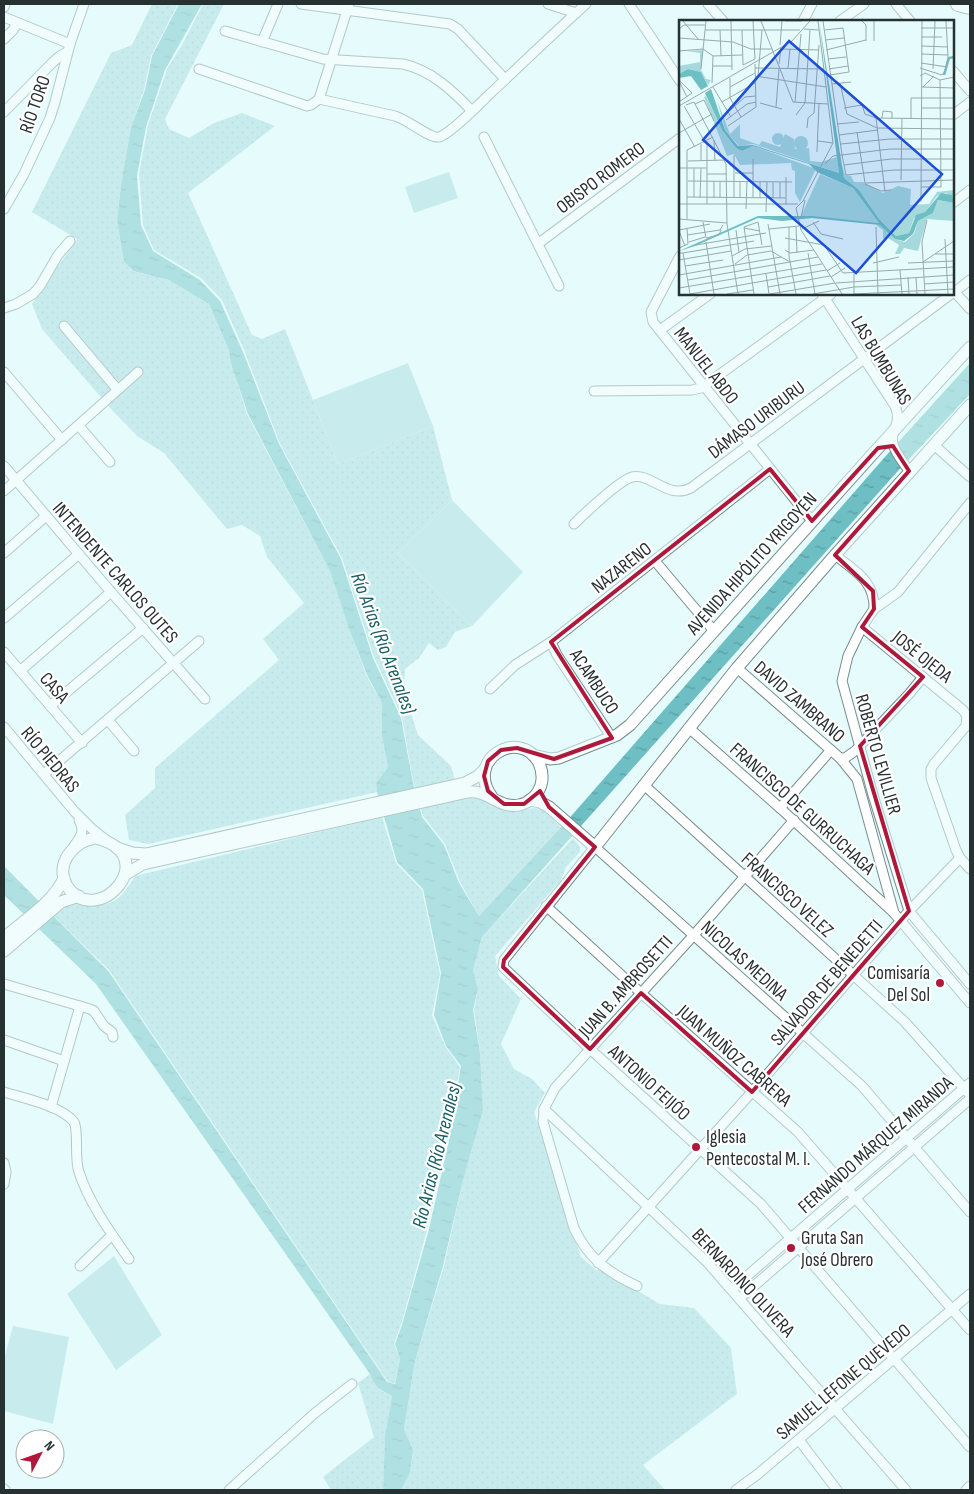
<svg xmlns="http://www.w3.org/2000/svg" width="974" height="1494" font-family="'Sofia Sans Condensed',sans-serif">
<defs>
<pattern id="grass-dots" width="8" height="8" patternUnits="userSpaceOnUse" patternTransform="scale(1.25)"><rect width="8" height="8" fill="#a5d9dc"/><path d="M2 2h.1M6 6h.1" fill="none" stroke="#8ebbbd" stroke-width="1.8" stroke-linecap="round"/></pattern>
<pattern id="water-ripples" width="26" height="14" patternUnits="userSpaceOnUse" patternTransform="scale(1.25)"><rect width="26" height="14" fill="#6dbfc3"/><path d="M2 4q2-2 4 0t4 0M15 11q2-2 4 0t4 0" fill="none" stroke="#5a9c9f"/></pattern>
</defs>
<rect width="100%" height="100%" fill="#e5fbfc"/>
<!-- grass -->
<g fill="url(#grass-dots)">
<path d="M152 4H178L151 56 144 90 131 127 121 185 117 220 124 262 132 271 169 280 209 304 229 350C230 368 242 393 246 412L330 571 366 675 382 703V736L388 767 376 783 377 792 148 844 129 840 125 815 155 788V768L279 660 263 639 304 603 267 557 260 536 242 525 227 529 164 453 137 436 111 409 42 329 32 304 77 239 32 212 111 53 132 45Z"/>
<path d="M203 4H224L165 119 169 129 189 138 214 123 242 113 275 126 188 193 252 335 262 339 285 329 338 464 433 426 452 500 398 553 472 626 455 632 446 647 438 650 429 643 419 658 405 669 404 692 418 735 451 766 460 800 476 797 483 798 504 811 536 808 545 812 561 827 479 916 460 882 445 844 423 816 413 781 402 717 374 657 342 558 280 444 244 350 222 300 201 278 154 250 143 225 139 174 148 125 167 69 182 45Z"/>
<path d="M382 817 396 863 422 890 440 974 432 1015 445 1046 460 1067 446 1145 428 1226 402 1322 394 1344 400 1359 395 1383 388 1382 109 970 53 915C76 894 88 912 112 902 123 897 129 885 135 876Z"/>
<path d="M573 838 580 847V852L566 867 561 880 495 956 499 976 521 999 501 1044 514 1069 532 1079 545 1093 534 1112 581 1257 596 1270H603L660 1304 694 1308 731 1348 737 1394 643 1465 665 1490H401L410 1473 413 1451 404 1429 415 1361 444 1266 462 1184 483 1110 480 1053 474 1010 478 989 473 970 482 937Z"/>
<path d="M370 1374C374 1387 380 1391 392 1396L385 1437 383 1490H331L323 1477 374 1437 358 1383Z"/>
</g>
<!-- green -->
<g fill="#a5d9dc">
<path d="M449 172 458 198 414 213 405 187Z"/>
<path d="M408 363 433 426 338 464 313 400Z"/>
<path d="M452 500 523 572 472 626 398 553Z"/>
<path d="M114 1256 162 1335 116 1370 67 1294Z"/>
<path d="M13 1326 69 1337 53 1424 4 1411V1359Z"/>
</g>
<!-- water -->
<path fill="url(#water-ripples)" d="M179 4H202L165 70 146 127 137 176 141 225 153 251 200 280 220 301 243 352 279 444 341 559 373 658 401 718 413 783 422 817 444 845 459 883 479 916 573 814 884 458 970 363V394L897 472 482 937 473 970 478 989 473 1010 480 1053 483 1110 462 1184 443 1266 415 1361 404 1429 413 1450 410 1473 401 1490H383L385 1436 392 1396C380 1390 374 1387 370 1374L96 984 4 895V866L109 972 387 1382 395 1384 400 1359 395 1344 402 1325 429 1229 448 1145 461 1066 446 1046 434 1015 441 973 423 889 397 862 377 792 376 783 388 767 382 736V703L367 675 349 628 330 571 247 412C242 392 230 369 229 350L209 304 169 280 133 271 124 262 117 220 121 185 131 127 145 90 152 56Z"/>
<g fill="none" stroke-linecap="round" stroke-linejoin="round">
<!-- minor casing -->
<g stroke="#788c8c" stroke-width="11">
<g id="minor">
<path d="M301 4 450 24 458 29 505 79"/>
<path d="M548 4 576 13"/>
<path d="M629 4 680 81"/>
<path d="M708 4 723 21"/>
<path d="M896 4 910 21"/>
<path d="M4 7 5 4"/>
<path d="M4 17 70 44"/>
<path d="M803 21 812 4"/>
<path d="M840 21 864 4"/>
<path d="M225 31 323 59 403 64C431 70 453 91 472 111"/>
<path d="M4 39 13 30 17 23"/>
<path d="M262 42 278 4"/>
<path d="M199 69 307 106 311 105 319 99 395 116C407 119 430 139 439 137 451 134 484 99 494 90 525 61 555 32 586 4"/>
<path d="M953 71 970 91"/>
<path d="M319 99 349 4"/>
<path d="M4 112 53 62 60 56 67 52"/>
<path d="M953 115 970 102"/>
<path d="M484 137 559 286"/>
<path d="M953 203 970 190"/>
<path d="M4 209 24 174 50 118 55 102 70 44 84 4"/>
<path d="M539 243 680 138"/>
<path d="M680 256 651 312 653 322 812 521"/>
<path d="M953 290 970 309"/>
<path d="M953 293 970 280"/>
<path d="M822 294 895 406C903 424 889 431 893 444 895 453 904 463 909 471"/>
<path d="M4 308 16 304 33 294 40 286 58 255 70 241"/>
<path d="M64 326 117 389"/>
<path d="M660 330 710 294"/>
<path d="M4 372 62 440"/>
<path d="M594 391 692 390 701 388 831 294"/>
<path d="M79 426 110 462"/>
<path d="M934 445 970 477"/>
<path d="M4 466 111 592 205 699"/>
<path d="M4 491 138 372"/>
<path d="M970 503 898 592 874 609 862 627 848 656 842 681 873 795 909 911 970 984"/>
<path d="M574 524C584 514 620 480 632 477 653 473 667 500 691 488L951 294"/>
<path d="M4 553 46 516"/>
<path d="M835 555C855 571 875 581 874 609"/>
<path d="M655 561 714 631"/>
<path d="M4 618 79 554"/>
<path d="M862 627 963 710 967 716 966 726 934 764 931 769V778L956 850 960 858 970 869"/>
<path d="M551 642 557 655 612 738"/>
<path d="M4 652 82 743"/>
<path d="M737 668 840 758 857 779 894 913"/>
<path d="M20 671 111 592"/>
<path d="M490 689 515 665 551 642 770 469"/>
<path d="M50 706 143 628"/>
<path d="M108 720 134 751"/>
<path d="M4 727 74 811 91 828 106 840"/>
<path d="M689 728 780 808 894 913 970 1003"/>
<path d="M840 758H845L855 751 909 694 923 677"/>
<path d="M44 774 199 641"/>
<path d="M644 785 905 1022 970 1095"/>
<path d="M780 808 831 750"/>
<path d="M74 846C81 836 85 832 79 820"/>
<path d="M546 906 641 993 798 1132 970 1330"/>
<path d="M4 984 90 1009 94 1011 104 1026 112 1032 113 1037"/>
<path d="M4 1040 64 1061"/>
<path d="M4 1092C23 1098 62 1106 74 1122 79 1131 74 1159 79 1172 89 1203 110 1232 129 1259"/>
<path d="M51 1107 80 1006"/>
<path d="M544 1109 707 1262 906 1490"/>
<path d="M4 1163 6 1172 4 1184"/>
<path d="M970 1212 862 1086 595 847 504 960 503 967 590 1049 761 1204 970 1447"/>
<path d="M598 1263 752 1092 909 911 960 858"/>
<path d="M80 1266 112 1235"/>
<path d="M637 1286C607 1272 588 1258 574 1228L543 1122 544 1109 555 1088 693 936 794 820"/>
<path d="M732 1289 970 1083"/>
<path d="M740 1298 970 1099"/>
<path d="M799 1440 837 1490"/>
<path d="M4 1489 5 1490"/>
<path d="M229 1490 315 1413 352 1384"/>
<path d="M736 1490 758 1474 970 1294"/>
<path d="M966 1490 970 1486"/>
</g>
</g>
<!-- major casing -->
<g stroke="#788c8c" stroke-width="13">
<g id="major">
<path d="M533 755 550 759 559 758 617 735 630 725 870 457 970 347"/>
<path d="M530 800 540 802 549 807 595 847 737 668 835 555 970 405"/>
<path d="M95 838C166 854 97 932 67 886 54 864 74 841 95 838Z"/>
<path d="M117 848 132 853 146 854 465 783 478 776 485 769"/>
<path d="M126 874 143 864 468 792C489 790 499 809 519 805 529 803 538 795 541 785 543 778 542 770 539 763 520 727 464 759 492 797"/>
<path d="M4 938C24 920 53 903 64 878"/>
<path d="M4 951 61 902 79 896"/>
</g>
</g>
<!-- highway casing -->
<g stroke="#788c8c" stroke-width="16">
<path id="highway" d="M958 4 970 7"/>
</g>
<!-- minor -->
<use href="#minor" stroke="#fff" stroke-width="9"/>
<!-- major -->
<use href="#major" stroke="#fff" stroke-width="11"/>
<!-- highway -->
<use href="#highway" stroke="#fff" stroke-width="14"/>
</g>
<!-- marked area -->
<path d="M0 0H974V1494H0ZM893 446 909 471 835 555 873 591 874 609 862 627 923 677 860 746 909 911 752 1092 641 993 590 1049 503 967 504 960 595 847 549 807 540 791 524 804H504L488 791 484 776 488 761 501 750 517 748 554 759 612 738 551 642 770 469 812 521 878 448Z" fill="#e5fbfc" fill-opacity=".55" fill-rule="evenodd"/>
<path fill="none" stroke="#ae193b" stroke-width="4" stroke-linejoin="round" d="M893 446 909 471 835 555 873 591 874 609 862 627 923 677 860 746 909 911 752 1092 641 993 590 1049 503 967 504 960 595 847 549 807 540 791 524 804H504L488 791 484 776 488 761 501 750 517 748 554 759 612 738 551 642 770 469 812 521 878 448Z"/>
<!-- markers -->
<g fill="#ae193b" stroke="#fff" stroke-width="2">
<circle cx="940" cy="983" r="5"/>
<circle cx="696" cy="1147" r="5"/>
<circle cx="791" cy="1248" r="5"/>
</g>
<g text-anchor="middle" stroke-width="4.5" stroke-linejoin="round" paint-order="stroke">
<!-- street labels -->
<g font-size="19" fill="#283131" stroke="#fff">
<text transform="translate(34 104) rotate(-71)" y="7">RÍO TORO</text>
<text transform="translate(600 177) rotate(-37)" y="7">OBISPO ROMERO</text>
<text transform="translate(882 360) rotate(59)" y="7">LAS BUMBUNAS</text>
<text transform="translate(707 365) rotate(52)" y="7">MANUEL ABDO</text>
<text transform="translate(756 419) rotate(-37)" y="7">DÁMASO URIBURU</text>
<text transform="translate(751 563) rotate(-48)" y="7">AVENIDA HIPÓLITO YRIGOYEN</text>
<text transform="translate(621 567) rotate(-38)" y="7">NAZARENO</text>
<text transform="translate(116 572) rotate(49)" y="7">INTENDENTE CARLOS OUTES</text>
<text transform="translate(923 656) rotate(39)" y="7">JOSÉ OJEDA</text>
<text transform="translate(595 681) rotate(57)" y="7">ACAMBUCO</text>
<text transform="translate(55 687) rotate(49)" y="7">CASA</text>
<text transform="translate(800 701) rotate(41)" y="7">DAVID ZAMBRANO</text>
<text transform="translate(879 754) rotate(74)" y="7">ROBERTO LEVILLIER</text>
<text transform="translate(51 759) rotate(50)" y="7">RÍO PIEDRAS</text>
<text transform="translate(803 808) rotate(42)" y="7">FRANCISCO DE GURRUCHAGA</text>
<text transform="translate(788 894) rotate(42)" y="7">FRANCISCO VELEZ</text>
<text transform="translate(745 960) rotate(42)" y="7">NICOLAS MEDINA</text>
<text transform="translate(826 982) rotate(-49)" y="7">SALVADOR DE BENEDETTI</text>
<text transform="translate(625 986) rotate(-48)" y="7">JUAN B. AMBROSETTI</text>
<text transform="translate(735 1055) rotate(41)" y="7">JUAN MUÑOZ CABRERA</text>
<text transform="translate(650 1082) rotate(42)" y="7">ANTONIO FEIJÓO</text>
<text transform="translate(875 1144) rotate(-41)" y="7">FERNANDO MÁRQUEZ MIRANDA</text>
<text transform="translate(744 1282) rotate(47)" y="7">BERNARDINO OLIVERA</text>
<text transform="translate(843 1381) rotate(-40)" y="7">SAMUEL LEFONE QUEVEDO</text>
</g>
<!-- poi labels -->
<g font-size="19" fill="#283131" stroke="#fff" text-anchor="start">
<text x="930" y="979" text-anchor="end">Comisaría<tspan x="930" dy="22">Del Sol</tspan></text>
<text x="706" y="1143">Iglesia<tspan x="706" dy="22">Pentecostal M. I.</tspan></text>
<text x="801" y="1244">Gruta San<tspan x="801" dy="22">José Obrero</tspan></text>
</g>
<!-- water labels -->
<g font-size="20" font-style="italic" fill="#1b6064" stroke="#fff">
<text transform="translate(384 643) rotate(69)" y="7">Río Arias (Río Arenales)</text>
<text transform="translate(436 1155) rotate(-76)" y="7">Río Arias (Río Arenales)</text>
</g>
</g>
<!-- overview -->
<g transform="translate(679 20)">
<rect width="275" height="275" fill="#e5fbfc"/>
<path d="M24 30 22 50 27 59 32 60 29 65 22 52 9 49 0 54V46L21 42V33L8 31ZM27 76 43 110 57 128 63 131 74 126 137 149 121 182 116 173V151L113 150 112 143 61 145 55 134 48 136 25 77ZM38 80 51 114 61 104V118L80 125 83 121 101 127 106 114 115 119 116 129 130 128 131 141 142 142 158 137 160 153 74 124 60 126 46 110ZM160 136 166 155 172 156 175 162H184L204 173 219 166 232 169 231 185 250 184 258 172 266 171 275 170V178L267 173 258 176 246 192 235 198 230 213 217 216 200 199 180 170 165 158ZM141 154 174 168 200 203 122 196ZM259 180 275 183V201L248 199 239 231 225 228 221 234H216L220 225 209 218 204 219V210L197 205 201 204 216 219 226 222 235 214 239 201 254 193Z" fill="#a5d9dc"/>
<path d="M93 119a6 6 0 1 1 12 0a6 6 0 1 1-12 0ZM115 123a7 7 0 1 1 14 0a7 7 0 1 1-14 0Z" fill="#a5d9dc"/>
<path d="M140 1 165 158 180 170 200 199 217 216 230 213 237 195 246 192 262 173 273 175 275 183 259 180 254 193 239 201 234 214 225 221 216 219 201 205 133 198 103 201 79 198 16 226 0 231 79 196H133L200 203 174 168 138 152 130 144 74 126 63 131 57 128 43 110 26 73 32 69 46 110 59 126 74 125 160 153ZM9 49 22 52 29 66 22 70 12 56 0 58V54Z" fill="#6dbfc3"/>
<path fill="none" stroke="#6dbfc3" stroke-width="2.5" d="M265 55 270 38 275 37"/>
<path fill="none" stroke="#99aaab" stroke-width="1" d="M4 1 19 19M52 1 53 50M82 1 114 82 149 84M106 1H123M139 1 154 123 124 181 117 188 122 210 163 274M144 1 163 135 154 136 146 144M183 1 187 5V21M195 1V21M242 8H275M0 9 5 5H26M125 9 140 10M26 10H121M41 10 42 36M63 10 64 45 76 39 74 1M146 10 164 8 170 52 151 55M242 17H263M0 18 54 22 72 29H93M146 20 165 18M101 25 103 1M242 26 269 27M24 29 34 36 63 35M101 29 140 30M147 30 187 20M0 31 24 29M242 34 269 35M149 39 167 37M242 43 268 47M100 44 102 28M34 46H53M76 48 145 49M109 48 111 29M241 48 263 55 266 51 269 37 267 1M22 49 27 1M150 49 169 46M254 49 256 1M76 56 147 67M79 56 83 10M241 56 246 53 261 60 275 57M51 58V78L62 97M1 63 8 77M33 63 34 36M161 63 168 94 198 108 275 109M153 64 172 62M34 67 52 97M51 67 76 53M243 67 275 68M244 67 255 56M0 82 13 73 0 60M43 82 76 63M116 82 122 14M81 83 103 89M16 84 25 80 35 101M7 85 15 82 47 144 48 204 59 274M0 86 113 21 131 1M5 86 26 122M97 87 100 49M165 88 183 85 186 94 197 98 275 99M243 88H275M47 94 66 77 77 76M117 95 126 83 131 10M197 98 206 172M203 98 204 91 213 92V98M0 99 16 127M232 99V78H275M47 100 68 84 77 82M158 104 180 102M49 106 77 87 76 44M128 108 129 98 135 93 140 25M178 112 186 163M0 113 33 94M160 115 199 110M35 120 36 141M28 121V184M139 121 154 123M22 124V141M162 124 211 119H275M275 129H211L163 135 167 155 215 150H275M8 130 34 117M138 132 140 83M74 139V178M9 141 46 140M165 145 212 139H275M0 148H28M56 153H74M28 154H48M222 160 223 98M9 161 113 162M81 162V178M186 163 275 160M186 164 202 171 212 170M242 167H262L261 60M8 177 107 178M15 177V148M21 178 22 148M35 178V161M41 178V161M55 178V135M61 178V161M94 178V162M101 178V162M242 182 243 1M0 184H119M107 185V157M67 189 68 161M87 192 88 162M122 197 126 180M0 199 48 203M8 199V130M24 202 27 218 40 215 42 210M134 202 142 214 164 219M89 204 101 274M110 207V236L117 274M117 207 118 233M197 207 199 274M65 208 81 211M90 209 120 206M123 209 140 201M0 210 31 204M57 210 60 232M0 211 6 226M8 215 41 210 44 205M106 218 145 225M266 219 269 274M10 222 26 217M27 222 35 274M17 225 87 213M145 225 164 253 275 247M0 228 9 224 8 208M106 230 111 233 135 230M0 233H4L11 274M4 233 75 221M129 233 136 274M256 234H275M53 236 66 229 93 226M0 240 52 231M244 242 275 221M194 243 220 237M229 243 275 241M56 244 68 235 92 231 111 242M6 246 44 240M221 250 223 274M148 251 161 243M175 252V274M87 254 90 274M0 255 102 237M152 257 166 248M229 257 230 274M237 257 238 274M9 260 139 237M157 263 275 255M245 264 275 262M89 267 151 256M0 268 143 244M11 274 147 250M48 274 74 270M75 274 65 207 79 202 83 225M91 274 156 263M134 274 175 267 222 265M175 274 275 269M246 274 243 222 248 200"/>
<path fill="#1d4ed8" fill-opacity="0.15" stroke="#1d4ed8" stroke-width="2.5" d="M110 21 263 154 177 253 24 120Z"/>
<rect width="275" height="275" fill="none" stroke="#283131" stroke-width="2.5"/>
</g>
<!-- border -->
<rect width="974" height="1494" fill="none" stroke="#283131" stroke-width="10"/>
<!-- north arrow -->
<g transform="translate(40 1454) rotate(49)"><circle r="24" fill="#ffffff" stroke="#a9adad"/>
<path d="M0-4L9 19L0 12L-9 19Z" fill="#ae193b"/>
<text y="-8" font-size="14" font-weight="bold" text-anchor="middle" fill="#283131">N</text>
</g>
</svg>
